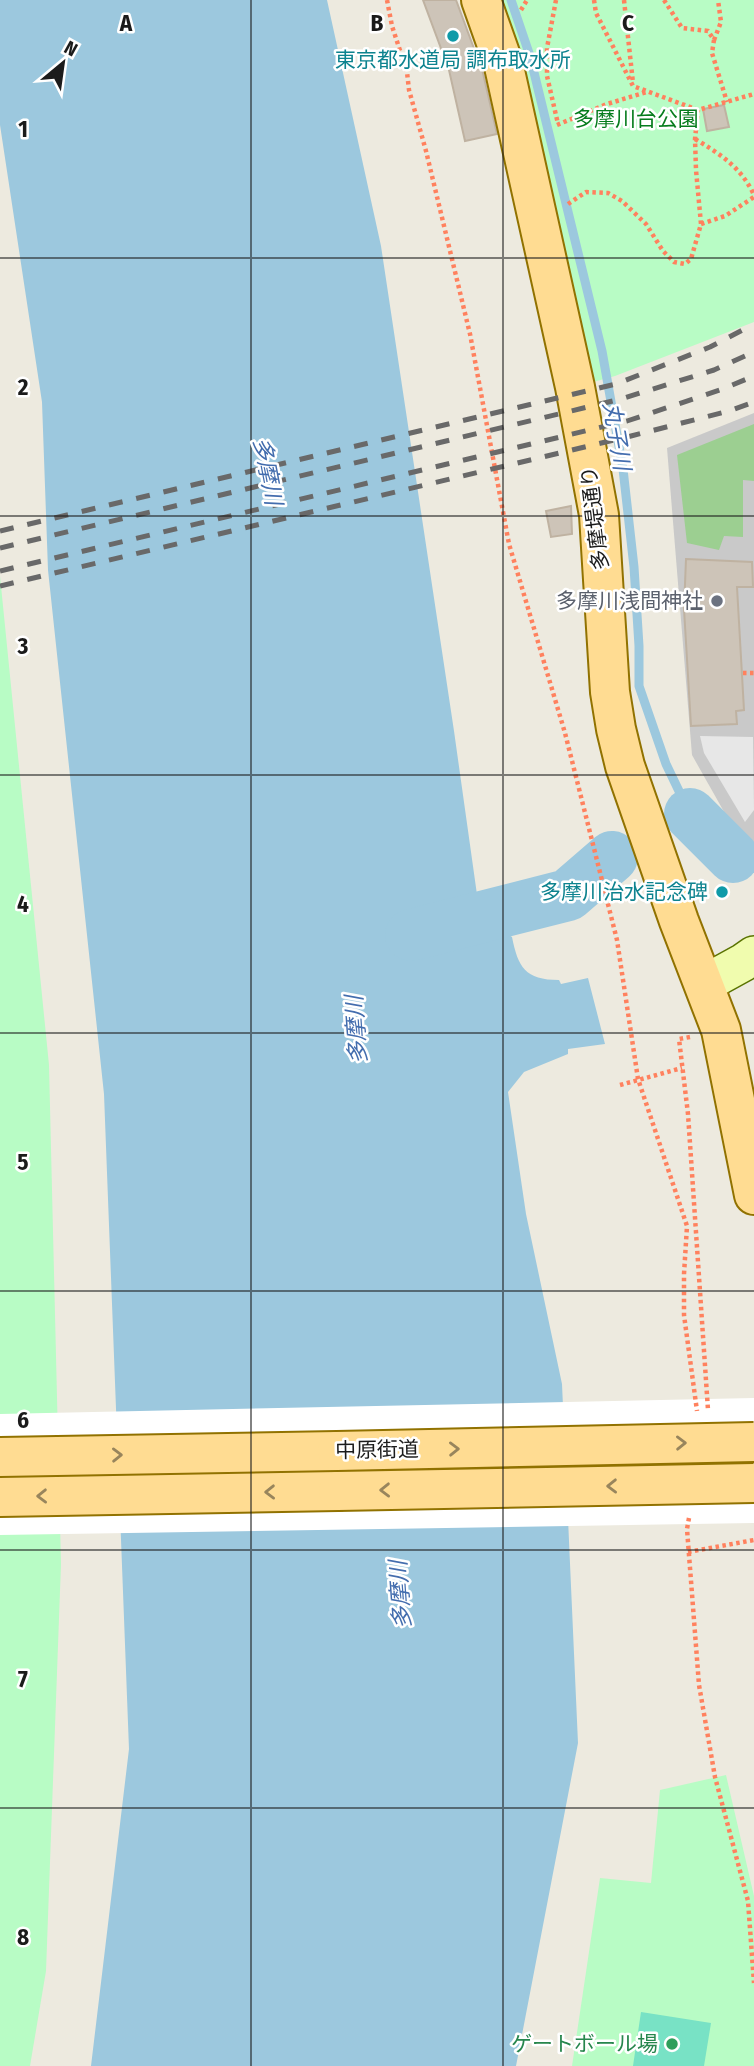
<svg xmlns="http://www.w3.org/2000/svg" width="754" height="2066" font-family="'Fira Sans Condensed','Noto Sans JP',sans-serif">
<rect width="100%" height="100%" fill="#edeadf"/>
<!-- religious -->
<path fill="#c9c9c9" d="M754 413V865L692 755 667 448Z"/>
<!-- forest -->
<path fill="#9ccf91" d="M754 424V481L743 480V537L724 536 719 550 687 543 677 455Z"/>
<!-- park -->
<g fill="#b8fcc5">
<path d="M481 0H754V322L615 376 575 387Z"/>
<path d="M0 576 49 1065 61 1564 46 1971 30 2066H0Z"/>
<path d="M726 1775 754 1896V2066H572L600 1878 651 1883 660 1790Z"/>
</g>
<!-- pitch -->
<path fill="#78e2c5" d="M641 2012 711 2023 704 2066H633Z"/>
<!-- parking -->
<path fill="#e7e7e7" d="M700 736 753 737 754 810 745 822 704 753Z"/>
<!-- water -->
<path fill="#9cc8de" d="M0 0H327L381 246 454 731 480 916 512 937C518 967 525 980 559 980L561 984 588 978 605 1044 568 1049V1054L524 1072 508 1092 526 1214 562 1384 578 1743 516 2066H91L129 1749 104 1094 48 570 42 402 0 125Z"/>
<!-- pier -->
<path fill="#fff" d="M754 1398V1523L0 1535V1414Z"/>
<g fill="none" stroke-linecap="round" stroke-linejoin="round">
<!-- stream -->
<path stroke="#9cc8de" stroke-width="9" d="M511 0 530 56 602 351 623 469 634 567 639 646V686L666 764 690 814 682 822"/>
<!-- river -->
<g stroke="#9cc8de" stroke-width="52">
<path d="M690 814 733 857"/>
<path d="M411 935 568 895 612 857"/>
</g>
</g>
<!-- building -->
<g fill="#cdc4b8" stroke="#bfb2a1" stroke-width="2">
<path d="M423 0H456L483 73 497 134 465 141 449 70Z"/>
<path d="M724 105 729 127 707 131 703 109Z"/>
<path d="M571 506 572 534 551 537 546 511Z"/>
<path d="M686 559 752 562 753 587H737L744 710 736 711 737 724 691 726 684 609Z"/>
</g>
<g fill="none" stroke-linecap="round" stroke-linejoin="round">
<!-- secondary casing -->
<g stroke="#5a7300" stroke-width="40">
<path id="secondary" d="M704 984 744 962 754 955"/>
</g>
<!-- primary casing -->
<g stroke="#917200" stroke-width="42">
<g id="primary">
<path d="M481 0 503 62 575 387 599 515 610 692 616 729 625 766 679 921 721 1030 754 1195"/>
<path d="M0 1457 337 1451"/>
<path d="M0 1497 338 1491"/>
</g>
</g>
<!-- path -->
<g stroke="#ff815e" stroke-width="4.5" stroke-dasharray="3.5 3.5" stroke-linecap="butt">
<path d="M387 0 392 26 407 72 409 90 426 151 470 334 509 544 565 733 617 940 638 1079 687 1226 684 1274V1315L697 1411"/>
<path d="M556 0 547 48V76L558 124"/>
<path d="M594 0 596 13 633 86 698 110 754 94"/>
<path d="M624 0 633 83"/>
<path d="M664 0 682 28 708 31 714 40 712 53 727 102"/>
<path d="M521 10 527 0"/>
<path d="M714 40 721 22 718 0"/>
<path d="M557 125 607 104 647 92"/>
<path d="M695 139C720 154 741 167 754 195"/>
<path d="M568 204 586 192 608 193 622 201 646 224 663 251 674 262 685 264 691 259 701 224 696 170 695 139 698 110"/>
<path d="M701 224 725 216 754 197"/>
<path d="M743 673H754"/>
<path d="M690 1037 679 1039 688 1114 708 1410"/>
<path d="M620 1085 682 1068"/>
<path d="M689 1518 687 1529 699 1685 715 1777 748 1901 754 1983"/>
<path d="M688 1552 754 1540"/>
</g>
<!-- secondary -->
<use href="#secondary" stroke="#f0fcae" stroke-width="37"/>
<!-- primary -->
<use href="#primary" stroke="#ffdc92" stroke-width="38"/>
<!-- rail -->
<g stroke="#696969" stroke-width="5" stroke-dasharray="14 14" stroke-linecap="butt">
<path d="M0 531 616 384 710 347 754 324"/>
<path d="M0 548 621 399 714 370 754 352"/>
<path d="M0 571 627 421 720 390 754 376"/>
<path d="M0 586 631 436 729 411 754 402"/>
</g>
<!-- primary-bridge casing -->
<g stroke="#917200" stroke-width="42" stroke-linecap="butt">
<g id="primary-bridge">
<path d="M337 1451 754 1442"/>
<path d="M338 1491 754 1483"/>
</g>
</g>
<!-- primary-bridge -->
<use href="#primary-bridge" stroke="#ffdc92" stroke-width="38"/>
</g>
<!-- one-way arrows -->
<defs><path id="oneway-chevron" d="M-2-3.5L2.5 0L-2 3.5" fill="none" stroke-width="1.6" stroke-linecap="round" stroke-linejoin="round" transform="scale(1.75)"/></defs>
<g stroke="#98855c">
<use href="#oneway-chevron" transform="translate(681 1443) rotate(-1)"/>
<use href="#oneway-chevron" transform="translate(454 1449) rotate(-1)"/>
<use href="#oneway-chevron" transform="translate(117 1455) rotate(-1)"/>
<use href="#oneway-chevron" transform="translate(612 1486) rotate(179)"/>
<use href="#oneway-chevron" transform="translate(385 1490) rotate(179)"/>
<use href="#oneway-chevron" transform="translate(270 1492) rotate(179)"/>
<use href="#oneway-chevron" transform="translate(42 1496) rotate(179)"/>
</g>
<!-- grid -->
<path fill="none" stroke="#1b1b1b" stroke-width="2" stroke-opacity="0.55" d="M251 0V2066M503 0V2066M0 258H754M0 516H754M0 775H754M0 1033H754M0 1291H754M0 1550H754M0 1808H754"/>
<!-- markers -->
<g fill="#0f9aa8" stroke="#fff" stroke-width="2.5">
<circle cx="453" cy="36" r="7"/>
<circle cx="722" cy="892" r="7"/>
</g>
<circle fill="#6b7280" stroke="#fff" stroke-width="2.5" cx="717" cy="601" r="7"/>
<circle fill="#2e9e5b" stroke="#fff" stroke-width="2.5" cx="672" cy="2044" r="7"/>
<g text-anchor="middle" stroke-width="5" stroke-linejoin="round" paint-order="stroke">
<!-- culture labels -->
<g font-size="21" fill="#0d838f" stroke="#fff">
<text x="453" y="67">東京都水道局 調布取水所</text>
<text x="708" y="899" text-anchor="end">多摩川治水記念碑</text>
</g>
<!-- park labels -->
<g font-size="21" fill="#067c1d" stroke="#fff">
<text x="636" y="126">多摩川台公園</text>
</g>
<!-- street labels -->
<g font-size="21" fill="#1b1b1b" stroke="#fff">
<text transform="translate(595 518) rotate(-97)" y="7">多摩堤通り</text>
<text transform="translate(377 1450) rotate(-1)" y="7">中原街道</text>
</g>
<!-- worship labels -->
<g font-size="21" fill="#5b616d" stroke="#fff" text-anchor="end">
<text x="703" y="608">多摩川浅間神社</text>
</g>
<!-- leisure labels -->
<g font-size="21" fill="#27864d" stroke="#fff" text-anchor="end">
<text x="658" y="2051">ゲートボール場</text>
</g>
<!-- water labels -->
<g font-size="23" font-style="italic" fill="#436dae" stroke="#fff">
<text transform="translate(617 436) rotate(80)" y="8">丸子川</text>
<text transform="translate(268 471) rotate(79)" y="8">多摩川</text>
<text transform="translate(356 1030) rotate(-94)" y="8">多摩川</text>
<text transform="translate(400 1595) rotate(-94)" y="8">多摩川</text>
</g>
</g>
<g font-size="23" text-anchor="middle" font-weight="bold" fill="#1b1b1b" stroke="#fff" stroke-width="5" stroke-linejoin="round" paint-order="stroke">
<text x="126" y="31">A</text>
<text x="377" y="31">B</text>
<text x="628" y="31">C</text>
<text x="23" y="137">1</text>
<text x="23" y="395">2</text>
<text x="23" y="654">3</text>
<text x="23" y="912">4</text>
<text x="23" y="1170">5</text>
<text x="23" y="1428">6</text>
<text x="23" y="1687">7</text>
<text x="23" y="1945">8</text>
</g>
<!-- north arrow -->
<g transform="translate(63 63) rotate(29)" stroke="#ffffff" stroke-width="5" paint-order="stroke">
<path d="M0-5L12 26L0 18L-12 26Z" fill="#1b1b1b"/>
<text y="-10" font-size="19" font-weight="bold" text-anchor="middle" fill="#1b1b1b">N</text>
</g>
</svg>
